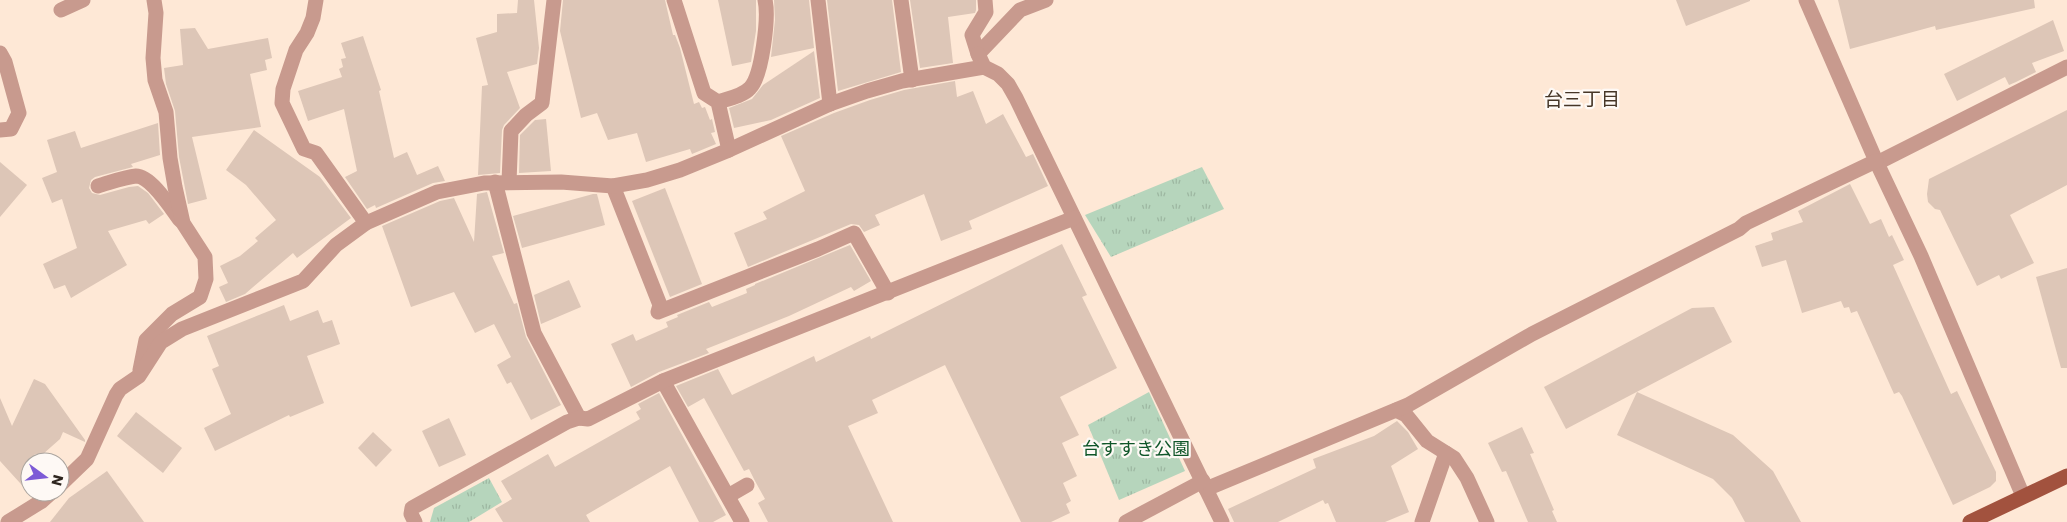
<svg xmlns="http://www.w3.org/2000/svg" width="2067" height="522" font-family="Poppins,'Noto Sans JP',sans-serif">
<defs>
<pattern id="park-tufts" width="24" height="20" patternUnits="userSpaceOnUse" patternTransform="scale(1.25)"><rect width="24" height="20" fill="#b6d5bc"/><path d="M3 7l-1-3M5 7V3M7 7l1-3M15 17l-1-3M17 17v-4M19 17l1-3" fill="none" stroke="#9db7a1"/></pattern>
</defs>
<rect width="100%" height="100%" fill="#fee8d6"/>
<!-- park -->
<g fill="url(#park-tufts)">
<path d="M1202 167 1224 209 1111 257 1085 215Z"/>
<path d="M1149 392 1185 471 1119 500 1088 425Z"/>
<path d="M489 478 502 502 469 522H430L434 508Z"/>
</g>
<!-- building -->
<g fill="#ddc6b7">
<path d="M518 0H534L539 48 537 64 507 72 520 108 504 125 502 130 500 173 478 175 482 86 488 85 476 38 497 32V14L517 13Z"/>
<path d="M563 0H665L673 35H675L680 48 694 104 699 102 702 108 705 107 710 120 712 119 715 132 711 133 716 144 692 154 690 149 646 162 637 133 608 140 597 113 581 118 560 31Z"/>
<path d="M718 0H756V31L751 62 732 66Z"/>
<path d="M774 0H809L814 48 771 57 775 20Z"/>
<path d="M827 0H892L901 72 838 91Z"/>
<path d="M910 0H976V10L975 13 948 17 953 63 920 68Z"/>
<path d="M1676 0H1750V1L1686 26Z"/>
<path d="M1838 0H2034L2035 8 1936 30 1935 26 1850 49Z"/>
<path d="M2053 20 2064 51 2032 63 2036 72 2016 82 2009 85 2005 77 1957 101 1944 74Z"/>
<path d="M195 28 208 49 268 38 272 58 265 60 267 70 250 74 261 127 192 137 207 199 188 204 179 157 175 111 166 84 164 68 183 65 180 29Z"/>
<path d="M363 36 381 90 379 91 394 158 407 152 417 175 438 166 445 181 433 183 376 208 375 205 367 209 345 177 357 171 344 109 308 121 298 91 342 77 339 69 343 67 341 59 346 58 341 43Z"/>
<path d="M814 51 820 98 771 120 734 128 729 108 752 99 763 85Z"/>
<path d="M955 81 957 97 973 91 986 124 1003 114 1026 157 1033 154 1048 186 969 221 972 229 941 241 924 194 875 215 880 225 864 232 859 225 851 224 748 267 734 233 767 219 763 212 805 191 781 136 834 113 870 100 904 90Z"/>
<path d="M2067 110V185L2010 215 2034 263 2001 279 1999 275 1977 286 1940 210 1935 209 1928 202 1927 194 1929 179Z"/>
<path d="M546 119 551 171 519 173 520 135 535 120Z"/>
<path d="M158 123 160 155 131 164 133 167 95 177 91 180 89 188 92 193 100 195 129 187 138 186 148 193 164 214 149 224 146 220 108 231 127 265 71 298 65 285 54 289 43 264 77 248 62 199 52 203 42 178 57 172 47 140 75 131 81 148Z"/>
<path d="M254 130 320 177 351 218 297 258 293 253 245 294 226 302 219 287 228 283 220 266 240 256 258 241 255 238 276 220 246 185 226 170Z"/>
<path d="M0 162 27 185 0 217Z"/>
<path d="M1850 184 1870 224 1881 219 1889 237 1892 235 1904 260 1893 265 1951 394 1957 391 1996 472V481L1990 487 1953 505 1902 396 1899 392 1894 394 1857 311 1851 313 1849 307 1844 308 1841 301 1802 313 1786 260 1762 267 1755 246 1773 240 1771 233 1803 222 1798 211Z"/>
<path d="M665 188 702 284 670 297 632 201Z"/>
<path d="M487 192 504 253 492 256 514 304 517 303 526 337 561 405 531 420 511 382 507 384 497 365 511 357 494 324 475 333 454 292 411 307 382 226 440 201 454 198 474 242 477 194Z"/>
<path d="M593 194H597L605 225 522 248 513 216Z"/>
<path d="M1062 244 1087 295 1082 297 1117 368 1060 397 1079 435 1062 443 1077 476 1063 483 1071 501 1066 504 1070 513 1051 522H1021L945 365 872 400 878 413 848 426 893 522H768L758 503 765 499 755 481 749 469 744 471 704 398 688 407 676 386 718 369 732 395 814 356 816 362 870 336 871 339Z"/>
<path d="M850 245 871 281 854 291 851 287 789 316 706 349 709 353 659 372 631 387 611 344 633 334 636 341 668 327 666 322 678 317 677 315 709 302 712 307 747 293 746 289 755 285V284Z"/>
<path d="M2067 268V368H2061L2036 277Z"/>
<path d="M569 280 581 307 541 324 534 295Z"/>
<path d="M284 305 290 321 318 310 323 323 332 320 340 344 307 356 324 403 290 417 289 415 215 451 204 428 231 414 212 369 219 366 207 336Z"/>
<path d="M1714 307 1732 342 1566 429 1544 387 1692 308Z"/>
<path d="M34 379 45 384 85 440V442L63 432 60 439 34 462H30V494L0 461V398L12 426Z"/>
<path d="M1637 392 1733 435 1773 471 1801 522H1745L1732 498 1713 479 1617 435Z"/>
<path d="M659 393 726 515 713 522H699L670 466 586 515 590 522H503L495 509 512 499 501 481 548 454 555 467 640 419 636 412 641 409 638 404Z"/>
<path d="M136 412 182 448 163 473 117 436Z"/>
<path d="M449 418 466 455 439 467 422 431Z"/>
<path d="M1397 421 1408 432 1418 449 1391 466 1409 512 1385 522H1336L1328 503 1325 504 1323 500 1278 522H1234L1228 509 1316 468 1313 459 1374 436Z"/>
<path d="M1522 427 1534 453 1530 454 1554 510 1552 511 1557 522H1528L1506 471 1502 472 1488 443Z"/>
<path d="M373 432 392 450 376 467 358 448Z"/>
<path d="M107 471 144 522H50L69 498Z"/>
</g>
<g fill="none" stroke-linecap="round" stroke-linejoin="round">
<!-- minor -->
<g stroke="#c89a8e" stroke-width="15">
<path d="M316 0 313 18 307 33 296 50 283 89 282 103 304 149 316 153 366 223"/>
<path d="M674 0 704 93 718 102 729 150"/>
<path d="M818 0 830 104"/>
<path d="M901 0 912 80"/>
<path d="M985 0 986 12 972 35 978 54 1020 10 1046 0"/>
<path d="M1806 0 1876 161 1921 256 2023 496"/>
<path d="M61 10 83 0"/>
<path d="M0 53 5 62 19 113 11 129 0 130"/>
<path d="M978 54 984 67 998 74 1008 84 1016 98 1222 522"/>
<path d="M718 102C727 99 743 96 750 88 762 76 769 17 765 0"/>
<path d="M1877 163 2067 67"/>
<path d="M495 182 534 333 579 418"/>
<path d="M509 182 511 131 526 115 542 103 554 0"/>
<path d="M98 186C109 183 124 177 136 176 151 176 171 208 180 220"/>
<path d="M613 186 660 305 658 312 818 249 854 233 888 293"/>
<path d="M140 370 146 340 172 314 200 297 206 279 205 257 183 223 175 187 170 158 166 112 155 80 153 58 156 13 154 0"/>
<path d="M663 381 742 522"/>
<path d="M1396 410 1406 415 1427 441 1454 458 1467 478 1487 522"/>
<path d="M60 485 87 459 116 395 120 389 139 376 161 342 182 329 303 281 336 245 366 223 437 192 484 183 561 182 613 186 647 180 680 170 729 150 830 104 867 91 902 81 984 67"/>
<path d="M1206 489 1408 405 1532 334 1739 229 1746 223 1876 161"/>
<path d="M728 496 747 485"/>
<path d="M8 522 42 501 52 492"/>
<path d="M415 522 411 514 412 508 567 422 579 418 588 419 663 381 1074 218"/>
<path d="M1126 522 1203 481"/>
<path d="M1422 522 1446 453"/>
</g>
<!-- major -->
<path stroke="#a2523e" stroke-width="15" d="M1970 522 2067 476"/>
</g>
<g text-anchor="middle" stroke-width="4.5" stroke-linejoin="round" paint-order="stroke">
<!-- park labels -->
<g font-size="18" fill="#0f5629" stroke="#fef9f5">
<text x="1136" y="455">台すすき公園</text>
</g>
<!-- neighbourhood labels -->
<g font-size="19" fill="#463627" stroke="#fef9f5">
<text x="1582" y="106">台三丁目</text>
</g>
</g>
<!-- north arrow -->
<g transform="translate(45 477) rotate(105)"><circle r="24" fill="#fef9f5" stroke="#aba59f"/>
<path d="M0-4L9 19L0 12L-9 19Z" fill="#7d5bd6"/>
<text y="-8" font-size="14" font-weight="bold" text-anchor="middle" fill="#2e261f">N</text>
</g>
</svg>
